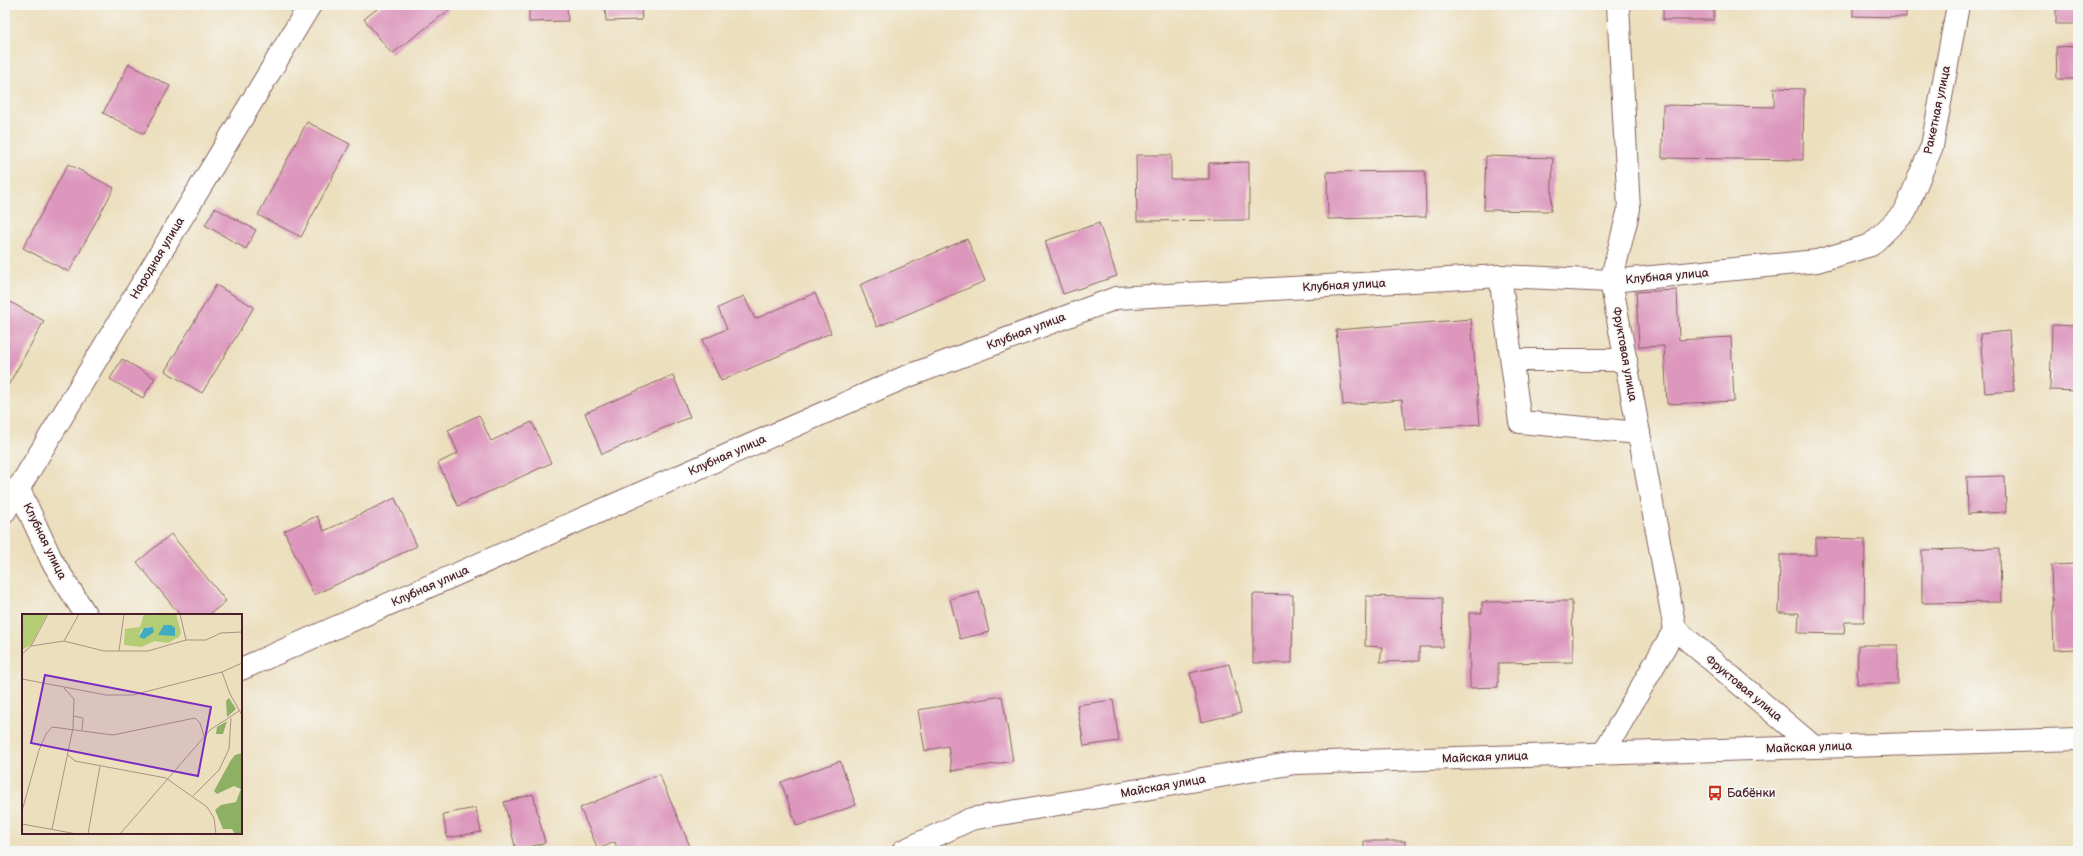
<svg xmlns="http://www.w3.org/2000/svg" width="2083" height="856" font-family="'Balsamiq Sans',sans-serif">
<rect width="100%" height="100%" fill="#f6f6f2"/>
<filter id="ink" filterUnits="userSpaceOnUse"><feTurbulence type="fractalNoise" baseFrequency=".025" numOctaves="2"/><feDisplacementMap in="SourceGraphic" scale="8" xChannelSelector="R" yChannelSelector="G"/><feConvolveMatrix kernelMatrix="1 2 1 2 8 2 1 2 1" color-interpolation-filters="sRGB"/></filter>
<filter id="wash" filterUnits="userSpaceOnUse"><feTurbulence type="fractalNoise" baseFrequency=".012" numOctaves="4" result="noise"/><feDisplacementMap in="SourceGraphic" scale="16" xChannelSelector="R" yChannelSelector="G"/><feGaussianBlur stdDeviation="0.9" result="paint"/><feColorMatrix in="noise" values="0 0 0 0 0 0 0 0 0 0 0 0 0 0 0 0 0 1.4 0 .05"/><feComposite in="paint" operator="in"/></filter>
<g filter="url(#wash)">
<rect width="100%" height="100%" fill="#ecdfbe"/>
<g id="blocks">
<!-- building -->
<g fill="#dd97bd">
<path d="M382 5H445L449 10 392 54 364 19Z"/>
<path d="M529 5H567L568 21 529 22Z"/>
<path d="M605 5H641L642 20 606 21Z"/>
<path d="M1006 5H1082V8L1006 6Z"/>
<rect x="1663" y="5" width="51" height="15"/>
<path d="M1853 5H1906V17L1853 16Z"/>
<rect x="2056" y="5" width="22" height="19"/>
<path d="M2078 46V97H2076L2075 79H2057L2056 47Z"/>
<path d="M129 64 170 86 144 134 103 113Z"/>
<path d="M1774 88 1804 89 1803 160 1662 158 1663 105 1774 107Z"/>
<path d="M307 122 350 144 301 237 258 215Z"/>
<path d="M1136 155H1171V179H1209V163L1249 162V220L1137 221Z"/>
<path d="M1486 156 1553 158 1551 211 1484 210Z"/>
<path d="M68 164 114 188 69 272 23 248Z"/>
<path d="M1425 171 1426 217 1328 219 1327 172Z"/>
<path d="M215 208 256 230 246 249 205 225Z"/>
<path d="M1099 223 1117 276 1063 294 1045 241Z"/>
<path d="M967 239 985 281 877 327 860 285Z"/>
<path d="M216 285 254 307 202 393 165 371Z"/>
<path d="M1677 290 1679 340 1731 337 1734 401 1667 404 1664 346 1639 347 1636 292Z"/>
<path d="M815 293 831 333 721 381 702 340 727 329 718 308 744 296 755 319Z"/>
<path d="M5 299 44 321 5 391Z"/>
<path d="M1471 319 1480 424 1405 430 1402 400 1343 405 1336 330Z"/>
<path d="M2052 325 2078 326V391L2050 390Z"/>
<path d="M2009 331 2014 391 1985 393 1980 334Z"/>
<path d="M122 359 155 378 143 398 110 379Z"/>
<path d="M673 375 690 417 602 454 585 413Z"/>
<path d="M479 415 491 441 532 422 551 463 458 506 438 463 458 453 448 430Z"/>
<path d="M2005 476 2006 512 1968 514 1967 477Z"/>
<path d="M395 498 417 546 314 595 284 531 317 516 324 531Z"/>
<path d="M171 534 226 601 209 615H180L137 562Z"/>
<path d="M1816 538 1865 539 1864 622H1845L1844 634 1798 633 1799 613H1779L1780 555H1816Z"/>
<path d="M2000 548 2001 602 1922 603V550Z"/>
<path d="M2078 564V649L2054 650 2051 565Z"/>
<path d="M979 591 989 632 960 639 950 599Z"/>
<path d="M1253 594 1293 595 1292 663H1253Z"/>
<path d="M1366 596 1442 598 1443 647H1419V661L1380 662 1382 647 1365 646Z"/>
<path d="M1572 601 1573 662 1498 663V687L1470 688 1469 613H1482V602Z"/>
<path d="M1858 645H1898V684H1857Z"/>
<path d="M1229 664 1241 713 1201 722 1190 673Z"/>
<path d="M1002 696 1013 761 952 771 948 746 925 751 918 710Z"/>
<path d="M1113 700 1119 741 1084 746 1077 705Z"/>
<path d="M840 761 856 805 797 826 781 782Z"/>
<path d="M659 774 692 851H618L615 842 598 849 580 808Z"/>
<path d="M533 794 545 843 516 850 504 802Z"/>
<path d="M476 808 481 832 447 838 443 814Z"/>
<rect x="1364" y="841" width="41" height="10"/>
</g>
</g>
</g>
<g filter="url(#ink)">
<use href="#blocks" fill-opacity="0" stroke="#83625e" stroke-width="1"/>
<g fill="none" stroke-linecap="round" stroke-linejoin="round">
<!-- minor casing -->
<g stroke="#83625e" stroke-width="24">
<g id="minor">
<path d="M1618 5 1629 209 1611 281 1675 629 1814 747"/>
<path d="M1500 276 1520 422 1639 433"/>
<path d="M1512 360H1626"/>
<path d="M18 487 52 561 86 615"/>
<path d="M5 511 310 5"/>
<path d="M241 669 903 378 1116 298 1500 276 1611 281 1817 261 1871 245 1905 212 1932 146 1958 5"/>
<path d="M1604 752 1675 629"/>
<path d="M903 851 971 819 1295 763 2078 739"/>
</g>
</g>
<!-- minor -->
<use href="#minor" stroke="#fff" stroke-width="22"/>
</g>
</g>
<!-- icons -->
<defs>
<g id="bus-bare" transform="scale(1.2)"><path d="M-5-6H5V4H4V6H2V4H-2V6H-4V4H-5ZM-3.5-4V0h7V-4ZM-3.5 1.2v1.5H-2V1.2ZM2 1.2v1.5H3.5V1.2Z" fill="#c8321e" stroke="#f6f6f2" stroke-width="2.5" paint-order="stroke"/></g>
</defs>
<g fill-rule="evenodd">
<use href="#bus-bare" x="1715" y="793"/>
</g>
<g text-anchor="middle" stroke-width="3.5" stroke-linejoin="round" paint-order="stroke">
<!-- street labels -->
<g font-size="12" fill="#4a1f2b" stroke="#f6f6f2">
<text transform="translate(1937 110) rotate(-78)" y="4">Ракетная улица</text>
<text transform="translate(157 258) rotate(-59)" y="4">Народная улица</text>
<text transform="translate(1667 276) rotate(-5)" y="4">Клубная улица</text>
<text transform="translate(1344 285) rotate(-3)" y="4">Клубная улица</text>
<text transform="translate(1026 331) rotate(-21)" y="4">Клубная улица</text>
<text transform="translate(1625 354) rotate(80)" y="4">Фруктовая улица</text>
<text transform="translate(727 455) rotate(-24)" y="4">Клубная улица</text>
<text transform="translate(45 541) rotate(64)" y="4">Клубная улица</text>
<text transform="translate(430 586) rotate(-24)" y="4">Клубная улица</text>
<text transform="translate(1744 688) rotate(40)" y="4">Фруктовая улица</text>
<text transform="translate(1809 747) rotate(-2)" y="4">Майская улица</text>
<text transform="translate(1485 757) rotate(-2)" y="4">Майская улица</text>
<text transform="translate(1163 786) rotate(-10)" y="4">Майская улица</text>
</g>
<!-- poi labels -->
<g font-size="12" fill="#4a1f2b" stroke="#f6f6f2" text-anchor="start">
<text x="1727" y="797">Бабёнки</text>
</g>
</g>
<!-- overview -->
<g transform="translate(22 614)">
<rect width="220" height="220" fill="#ecdfbe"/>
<path d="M0 0H25L9 31 0 36ZM122 0H154L159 19 157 23 146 29 133 27 119 33 102 31 103 15 118 13ZM125 13H131L132 18 117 23 119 16Z" fill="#b2cd73" fill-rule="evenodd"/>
<path d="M207 84 214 95 205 103 204 87ZM205 107 201 120H194L195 113ZM220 139V220H213L210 215H201L193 196 199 191 214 188 219 175 212 172 195 180 192 177 209 146 213 141Z" fill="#8db065"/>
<path d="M142 11H149L153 14V22L136 21ZM131 13 132 18 122 25 117 23 122 14Z" fill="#42abc2"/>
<path fill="none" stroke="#ab9283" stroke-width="1" d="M158 0 164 26M42 27 57 0M9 32 42 27 82 37H126L164 26H184L199 19 220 18M97 37 102 0M0 40 9 32 26 0M200 58 208 80 220 101M0 65 84 81H111L200 58 220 49M51 102 61 104 60 116M46 141 53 147 144 164 185 193 192 204 194 220M171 182 197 156 207 135 209 104M0 197 17 136 24 120 30 113 91 121 173 104 178 109 182 122M0 210 55 220M30 215 51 114 52 85 42 74M66 220 78 152M98 220 188 116 217 97"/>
<path fill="#7b2cbf" fill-opacity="0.15" stroke="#7b2cbf" stroke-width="2" d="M23 61 189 93 176 162 9 129Z"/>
<rect width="220" height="220" fill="none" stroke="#4a1f2b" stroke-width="2"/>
</g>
<!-- margin -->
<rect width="2083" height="856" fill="none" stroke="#f6f6f2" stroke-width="20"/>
</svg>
